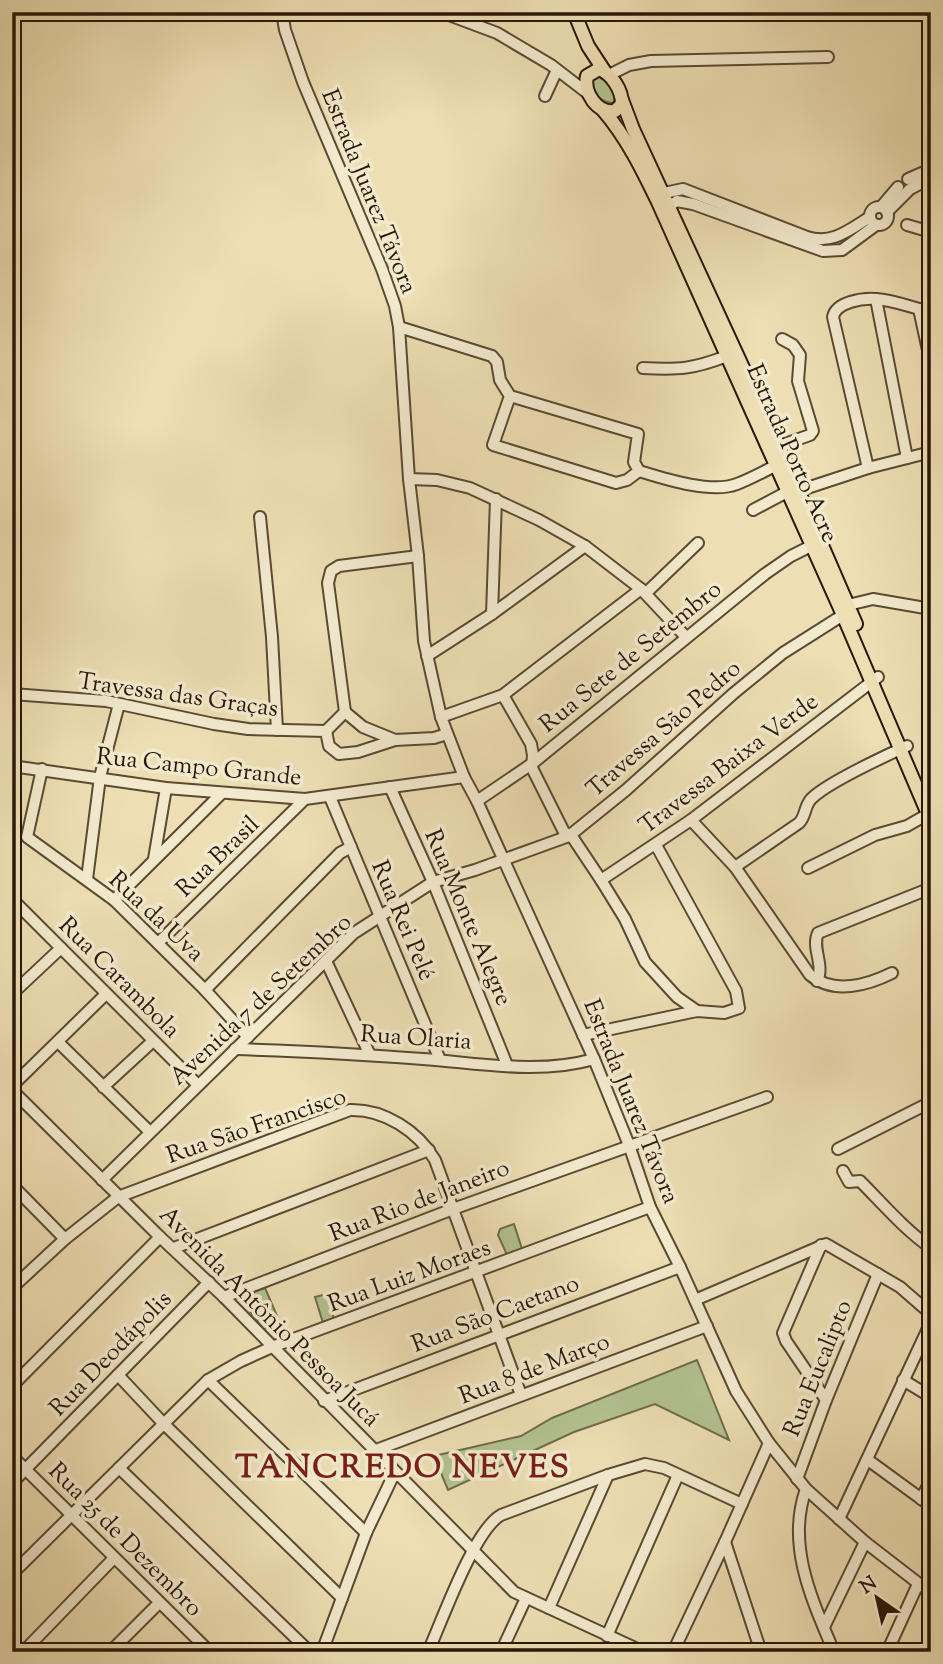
<svg xmlns="http://www.w3.org/2000/svg" width="943" height="1664" font-family="'Sorts Mill Goudy',serif">
<rect width="100%" height="100%" fill="#eddeb3"/>
<filter id="stains"><feTurbulence type="fractalNoise" baseFrequency=".00286" numOctaves="4"/><feColorMatrix values="0 0 0 0 .2 0 0 0 0 .09 0 0 0 0 .02 0 0 0 .5 -.17"/></filter>
<radialGradient id="worn" r=".72"><stop offset=".6" stop-color="#630" stop-opacity="0"/><stop offset="1" stop-color="#630" stop-opacity=".3"/></radialGradient>
<!-- green -->
<g fill="#b3c290" stroke="#6e6d4c" stroke-width="2">
<path d="M599 75 609 82 616 95 613 103C598 102 594 92 591 80Z"/>
<path d="M514 1224 522 1249 507 1255 498 1235 500 1229Z"/>
<path d="M265 1288 278 1318 264 1330 248 1309 258 1303 251 1293Z"/>
<path d="M327 1294 334 1319 323 1323 315 1297Z"/>
<path d="M697 1360 729 1440 655 1404 574 1432 448 1490 434 1456 521 1436 552 1418Z"/>
</g>
<g fill="none" stroke-linecap="round" stroke-linejoin="round">
<!-- minor casing -->
<g stroke="#5b4a32" stroke-width="14">
<g id="minor">
<path d="M282 12 285 30 303 82 382 269 395 306 399 327 409 479 418 556 424 641 441 717 464 777 477 801 594 1059 629 1145 650 1207 680 1267 736 1391 769 1443 806 1489 865 1542 931 1593"/>
<path d="M441 12 497 33 551 65 590 95"/>
<path d="M609 75 629 65 651 61 828 57"/>
<path d="M545 96 557 70"/>
<path d="M908 179 931 169"/>
<path d="M664 193 683 189 807 237C832 245 849 230 870 217"/>
<path d="M669 206 677 201 693 204 823 251 842 250 876 225"/>
<circle cx="879" cy="216" r="9"/>
<path d="M881 207 898 187"/>
<path d="M887 212 910 189 931 178"/>
<path d="M907 225 931 232"/>
<path d="M876 299 907 458"/>
<path d="M919 309 931 364"/>
<path d="M399 327 492 356 497 362 500 380 510 396 638 434 634 462 639 471 627 480 616 483 493 445 510 396"/>
<path d="M643 368C679 370 693 369 727 356"/>
<path d="M779 446 810 435 813 431 798 381 800 355 793 345 782 339"/>
<path d="M868 468 833 317C836 302 862 298 876 299 894 300 913 308 931 312"/>
<path d="M639 471C665 479 711 494 737 484 753 478 768 469 783 462"/>
<path d="M409 479 437 480 470 488 539 520 585 546 641 589 686 637"/>
<path d="M798 491 868 468 931 452"/>
<path d="M753 510 787 492"/>
<path d="M260 517 272 637 277 730"/>
<path d="M646 593 698 543"/>
<path d="M848 605 873 599 931 609"/>
<path d="M492 614 496 499"/>
<path d="M427 656 492 614 585 546"/>
<path d="M12 694 106 701 214 724 248 729 326 731 329 746 339 754 358 752 395 740 434 738 447 734"/>
<path d="M503 695 531 744 533 755 532 768 564 832 573 838 601 880 625 919 645 962 677 997 697 1011"/>
<path d="M345 712 363 727 395 740"/>
<path d="M441 717 503 695 641 589"/>
<path d="M326 731 345 712 328 583 331 571 339 566 418 556"/>
<path d="M12 766 166 788 305 799 464 777"/>
<path d="M42 769 27 837 114 900 205 990 248 1037"/>
<path d="M390 787 433 882 507 1065"/>
<path d="M330 797 440 1060"/>
<path d="M477 801 533 763 765 574 791 556 817 543"/>
<path d="M691 820 735 867 810 975C834 995 868 985 892 973"/>
<path d="M154 859 166 788"/>
<path d="M735 867 799 823C806 816 804 807 811 799 828 782 883 757 907 746"/>
<path d="M808 868 875 835 907 826 928 814"/>
<path d="M87 879 100 777 119 704"/>
<path d="M601 880 691 820 878 677"/>
<path d="M12 899 198 1085"/>
<path d="M114 900 222 793"/>
<path d="M158 943 305 799"/>
<path d="M326 961 370 1055"/>
<path d="M817 981C825 965 811 948 818 933L931 888"/>
<path d="M205 990 340 853 351 847"/>
<path d="M12 994 61 948"/>
<path d="M583 1035 697 1011 724 1013 739 1008 736 991 656 845"/>
<path d="M58 1042 150 1132"/>
<path d="M235 1049C298 1051 360 1054 423 1059 479 1063 539 1075 594 1059"/>
<path d="M12 1086 106 994"/>
<path d="M103 1087 153 1041"/>
<path d="M12 1090 160 1237 224 1297 514 1592 644 1652"/>
<path d="M838 1149 931 1102"/>
<path d="M843 1171 849 1182 860 1181C883 1204 904 1229 931 1248"/>
<path d="M102 1180 354 933 433 882 475 870 569 836 626 790 734 693 783 653 843 615"/>
<path d="M12 1185 65 1239"/>
<path d="M821 1245 783 1333 786 1341 826 1400"/>
<path d="M174 1248 429 1150"/>
<path d="M12 1288 65 1239 118 1197 350 1110C384 1109 418 1131 435 1160L521 1395"/>
<path d="M224 1297 453 1209 767 1097"/>
<path d="M695 1300 826 1244 900 1287 931 1314"/>
<path d="M118 1375 163 1423 342 1598"/>
<path d="M208 1380 366 1533"/>
<path d="M903 1380 931 1397"/>
<path d="M12 1386 160 1237"/>
<path d="M324 1401 680 1267"/>
<path d="M376 1450 707 1326"/>
<path d="M12 1456 210 1652"/>
<path d="M868 1460 931 1506"/>
<path d="M119 1468 310 1652"/>
<path d="M797 1479 826 1400 878 1274"/>
<path d="M12 1483 209 1282"/>
<path d="M806 1489C786 1545 812 1600 834 1652"/>
<path d="M921 1499 931 1480"/>
<path d="M839 1519 931 1322"/>
<path d="M725 1542 761 1652"/>
<path d="M12 1574 208 1380 241 1361 272 1347 650 1207"/>
<path d="M549 1608 608 1475"/>
<path d="M824 1627 865 1542"/>
<path d="M607 1636 678 1475"/>
<path d="M23 1652 114 1558"/>
<path d="M110 1652 159 1603"/>
<path d="M322 1652 366 1533 395 1472"/>
<path d="M428 1652C442 1621 474 1530 501 1515L608 1475 645 1464 664 1468 742 1504"/>
<path d="M501 1652 526 1598"/>
<path d="M673 1652 725 1542 769 1443"/>
<path d="M887 1652 918 1584"/>
</g>
</g>
<!-- major casing -->
<g stroke="#2a1807" stroke-width="16">
<g id="major">
<path d="M574 12 588 46 605 72"/>
<path d="M599 69C612 74 622 90 622 104L615 111C597 114 583 92 587 76Z"/>
<path d="M622 100 633 129 779 446 856 624"/>
<path d="M603 110C627 138 642 169 658 202L843 615 931 821"/>
</g>
</g>
<!-- minor -->
<use href="#minor" stroke="#f3eace" stroke-width="10"/>
<!-- major -->
<use href="#major" stroke="#eddeb3" stroke-width="12"/>
</g>
<g text-anchor="middle" stroke-width="7" stroke-linejoin="round" paint-order="stroke">
<!-- street labels -->
<g font-size="24" fill="#2a1807" stroke="#f3eace">
<text transform="translate(370 191) rotate(68)" y="8">Estrada Juarez Távora</text>
<text transform="translate(793 453) rotate(66)" y="8">Estrada Porto Acre</text>
<text transform="translate(630 656) rotate(-39)" y="8">Rua Sete de Setembro</text>
<text transform="translate(178 694) rotate(8)" y="8">Travessa das Graças</text>
<text transform="translate(663 728) rotate(-41)" y="8">Travessa São Pedro</text>
<text transform="translate(728 763) rotate(-37)" y="8">Travessa Baixa Verde</text>
<text transform="translate(199 766) rotate(6)" y="8">Rua Campo Grande</text>
<text transform="translate(217 856) rotate(-44)" y="8">Rua Brasil</text>
<text transform="translate(157 916) rotate(43)" y="8">Rua da Uva</text>
<text transform="translate(469 917) rotate(67)" y="8">Rua Monte Alegre</text>
<text transform="translate(404 920) rotate(67)" y="8">Rua Rei Pelé</text>
<text transform="translate(120 977) rotate(45)" y="8">Rua Carambola</text>
<text transform="translate(260 999) rotate(-43)" y="8">Avenida 7 de Setembro</text>
<text transform="translate(416 1037) rotate(4)" y="8">Rua Olaria</text>
<text transform="translate(632 1101) rotate(68)" y="8">Estrada Juarez Távora</text>
<text transform="translate(256 1125) rotate(-19)" y="8">Rua São Francisco</text>
<text transform="translate(419 1200) rotate(-21)" y="8">Rua Rio de Janeiro</text>
<text transform="translate(409 1275) rotate(-20)" y="8">Rua Luiz Moraes</text>
<text transform="translate(495 1313) rotate(-21)" y="8">Rua São Caetano</text>
<text transform="translate(270 1316) rotate(45)" y="8">Avenida Antônio Pessoa Jucá</text>
<text transform="translate(110 1353) rotate(-46)" y="8">Rua Deodápolis</text>
<text transform="translate(534 1368) rotate(-21)" y="8">Rua 8 de Março</text>
<text transform="translate(817 1368) rotate(-68)" y="8">Rua Eucalipto</text>
<text transform="translate(126 1539) rotate(45)" y="8">Rua 25 de Dezembro</text>
</g>
<!-- district labels -->
<g font-size="32" font-weight="bold" letter-spacing="2" fill="#7a1f14" stroke="#f3eace">
<text x="403" y="1477">TANCREDO NEVES</text>
</g>
</g>
<!-- margin -->
<rect width="943" height="1664" fill="none" stroke="#eddeb3" stroke-width="42"/>
<rect x="14" y="14" width="915" height="1636" fill="none" stroke="#2a1807" stroke-width="3.5"/>
<rect x="21" y="21" width="901" height="1622" fill="none" stroke="#2a1807" stroke-width="2"/>
<!-- north arrow -->
<g transform="translate(877 1598) rotate(326)" stroke="#f3eace" stroke-width="5" paint-order="stroke">
<path d="M0-5L12 26L0 18L-12 26Z" fill="#2a1807"/>
<text y="-10" font-size="19" font-weight="bold" text-anchor="middle" fill="#2a1807">N</text>
</g>
<rect width="100%" height="100%" filter="url(#stains)"/>
<rect width="100%" height="100%" fill="url(#worn)"/>
</svg>
